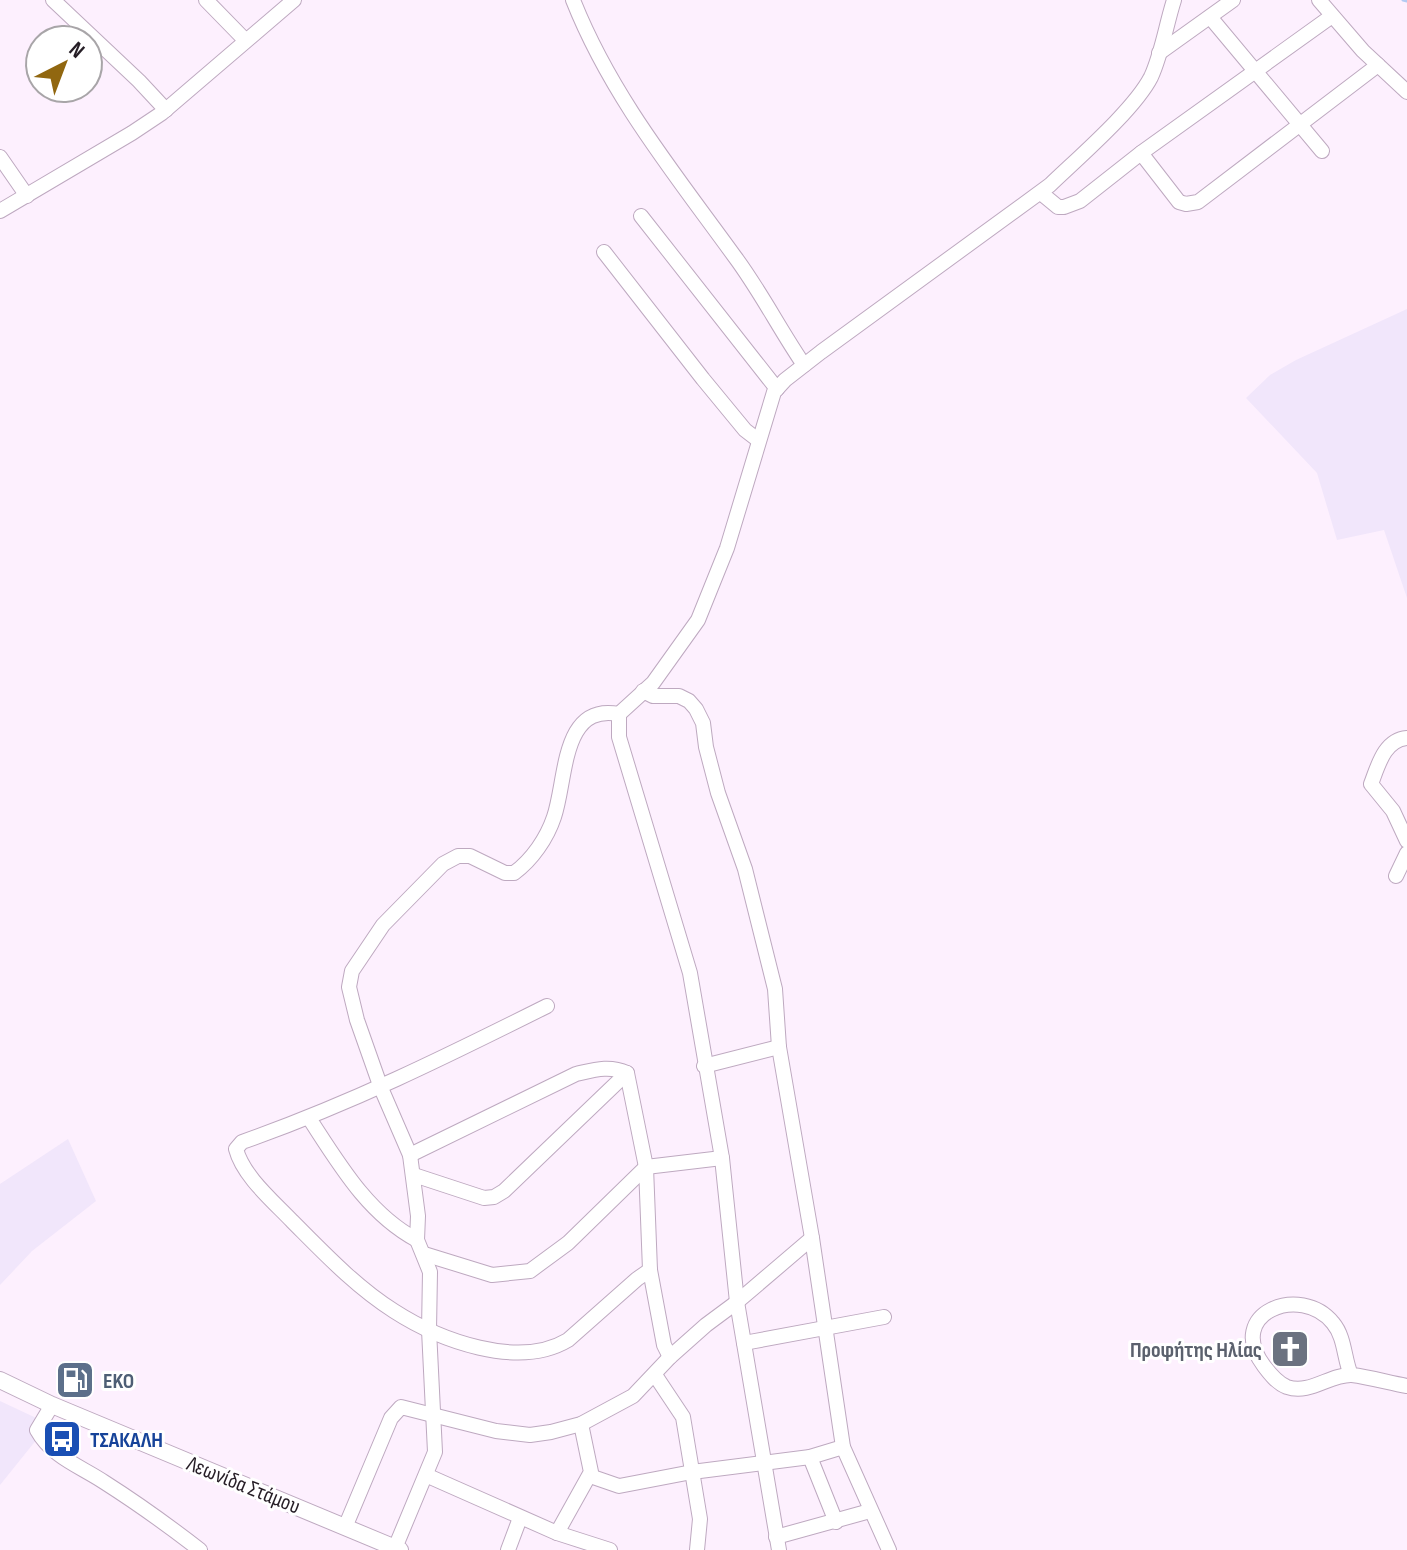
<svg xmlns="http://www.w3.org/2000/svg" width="1407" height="1550" font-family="'Sofia Sans Condensed',sans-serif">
<rect width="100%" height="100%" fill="#fdf0fe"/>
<!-- industrial -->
<g fill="#f1e6fb">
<path d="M1407 309V598L1384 530 1337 540 1317 473 1246 398 1270 375 1296 360Z"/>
<path d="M68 1139 96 1201 32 1251 0 1285V1184Z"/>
<path d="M0 1401 49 1424 0 1485Z"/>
</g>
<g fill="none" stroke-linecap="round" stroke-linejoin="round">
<!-- stream -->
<path stroke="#b3cbf3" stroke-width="3" d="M1403 0 1407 1"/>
<!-- minor casing -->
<g stroke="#bea9c0" stroke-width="16">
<g id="minor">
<path d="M53 0 139 81 166 110"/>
<path d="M206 0 245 40"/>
<path d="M573 0C611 96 675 174 735 257 761 292 780 330 804 365"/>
<path d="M1319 0 1363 51 1407 92"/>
<path d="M1210 17 1322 151"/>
<path d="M1159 53 1233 0"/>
<path d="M1141 153 1179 202 1186 204 1198 202 1378 65"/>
<path d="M0 157 27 196"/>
<path d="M1041 193 1058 207H1064L1080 201 1141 153 1332 16"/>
<path d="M0 211 132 133 162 113 294 0"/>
<path d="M641 216 777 389"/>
<path d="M604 252 703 379 745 430 758 440"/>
<path d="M643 691 653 696H679L689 701 696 709 703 723 706 747 718 793 745 869 775 989 779 1047 812 1238 843 1447 889 1550"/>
<path d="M1407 738C1384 740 1378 766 1371 784L1393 811 1407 841"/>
<path d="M1396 876 1407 853"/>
<path d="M547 1006C445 1057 350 1104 242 1142L236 1149C243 1176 273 1201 292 1221 324 1253 356 1287 394 1311 439 1340 518 1370 568 1340L637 1279 650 1270"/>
<path d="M704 1066 779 1047"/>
<path d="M309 1118C339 1164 368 1214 417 1240"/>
<path d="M410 1155 576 1074C594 1070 609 1065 627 1073L646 1167 650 1270 664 1345 670 1357"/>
<path d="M414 1175 484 1198 494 1197 504 1191 627 1073"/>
<path d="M424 1254 492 1275 530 1271 568 1243 646 1167 722 1158"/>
<path d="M744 1343 884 1317"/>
<path d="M655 1375 683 1417 700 1519 697 1550"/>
<path d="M1351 1375C1344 1359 1345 1337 1333 1323 1301 1283 1224 1313 1264 1366 1270 1374 1277 1383 1287 1387 1310 1395 1330 1374 1352 1375 1369 1377 1390 1383 1407 1386"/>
<path d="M52 1405 37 1430C52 1457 80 1466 104 1482 137 1503 169 1526 200 1550"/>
<path d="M810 1457 836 1522"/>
<path d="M428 1476 557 1533 610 1550"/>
<path d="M590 1476 619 1486 692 1472 810 1457 843 1447"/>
<path d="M346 1525 391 1418 401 1407 496 1431 530 1435 551 1432 581 1424 633 1396 670 1357 706 1325 737 1302 812 1238"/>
<path d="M557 1533 591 1472 581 1424"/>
<path d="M776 1537 870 1511"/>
<path d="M395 1548 435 1452 429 1330 430 1272 417 1240 418 1216 410 1155 381 1088 357 1020 349 987 352 971 383 925 443 864 458 856H470L505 873H514C532 860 547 838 554 817 567 779 561 703 619 714"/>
<path d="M508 1550 520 1518"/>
<path d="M779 1550 737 1302 722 1158 690 973 619 737V714L653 683 698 620 727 548 774 392 785 380 821 352 1050 185C1078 158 1134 110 1151 77 1162 53 1166 25 1174 0"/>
</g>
</g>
<!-- major casing -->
<g stroke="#bea9c0" stroke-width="18">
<path id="major" d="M0 1380 52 1405 400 1550"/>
</g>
<!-- minor -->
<use href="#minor" stroke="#fff" stroke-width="14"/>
<!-- major -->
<use href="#major" stroke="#fff" stroke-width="16"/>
</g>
<!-- icons -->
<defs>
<g id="church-square" transform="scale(2)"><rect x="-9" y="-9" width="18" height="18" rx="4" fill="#6b7280" stroke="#fff"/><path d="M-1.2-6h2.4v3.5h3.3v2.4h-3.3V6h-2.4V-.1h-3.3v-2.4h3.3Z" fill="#fff"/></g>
<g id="fuel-square" transform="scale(2)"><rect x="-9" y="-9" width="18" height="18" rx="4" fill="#5c6f8a" stroke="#fff"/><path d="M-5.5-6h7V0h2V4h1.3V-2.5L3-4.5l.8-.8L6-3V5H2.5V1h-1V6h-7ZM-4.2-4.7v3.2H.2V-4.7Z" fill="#fff"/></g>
<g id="bus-square" transform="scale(2)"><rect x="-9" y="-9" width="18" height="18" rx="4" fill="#1a4fb4" stroke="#fff"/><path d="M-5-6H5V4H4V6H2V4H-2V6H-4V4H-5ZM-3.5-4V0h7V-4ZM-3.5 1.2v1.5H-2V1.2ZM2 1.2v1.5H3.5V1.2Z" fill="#fff"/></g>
</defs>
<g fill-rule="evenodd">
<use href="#church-square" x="1290" y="1349"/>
<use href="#fuel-square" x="75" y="1380"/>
<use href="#bus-square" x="62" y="1439"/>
</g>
<g text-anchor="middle" stroke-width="6" stroke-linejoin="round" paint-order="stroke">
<!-- worship labels -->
<g font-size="22" font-weight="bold" fill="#5b616d" stroke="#fff" text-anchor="end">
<text x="1262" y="1357">Προφήτης Ηλίας</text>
</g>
<!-- service labels -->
<g font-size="22" font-weight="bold" fill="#4e5e75" stroke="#fff" text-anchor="start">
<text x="103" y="1388">EKO</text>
</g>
<!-- transit labels -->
<g font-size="22" font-weight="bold" fill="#164399" stroke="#fff" text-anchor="start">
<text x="90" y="1447">ΤΣΑΚΑΛΗ</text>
</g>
<!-- street labels -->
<g font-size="22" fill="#261e26" stroke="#fff">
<text transform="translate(244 1484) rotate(22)" y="8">Λεωνίδα Στάμου</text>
</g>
</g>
<!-- north arrow -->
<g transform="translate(64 64) rotate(42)"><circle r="38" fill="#ffffff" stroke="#a8a5a8" stroke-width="2"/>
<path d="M0-6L14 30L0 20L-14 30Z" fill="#916710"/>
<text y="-12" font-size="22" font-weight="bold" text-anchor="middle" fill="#261e26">N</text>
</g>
</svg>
